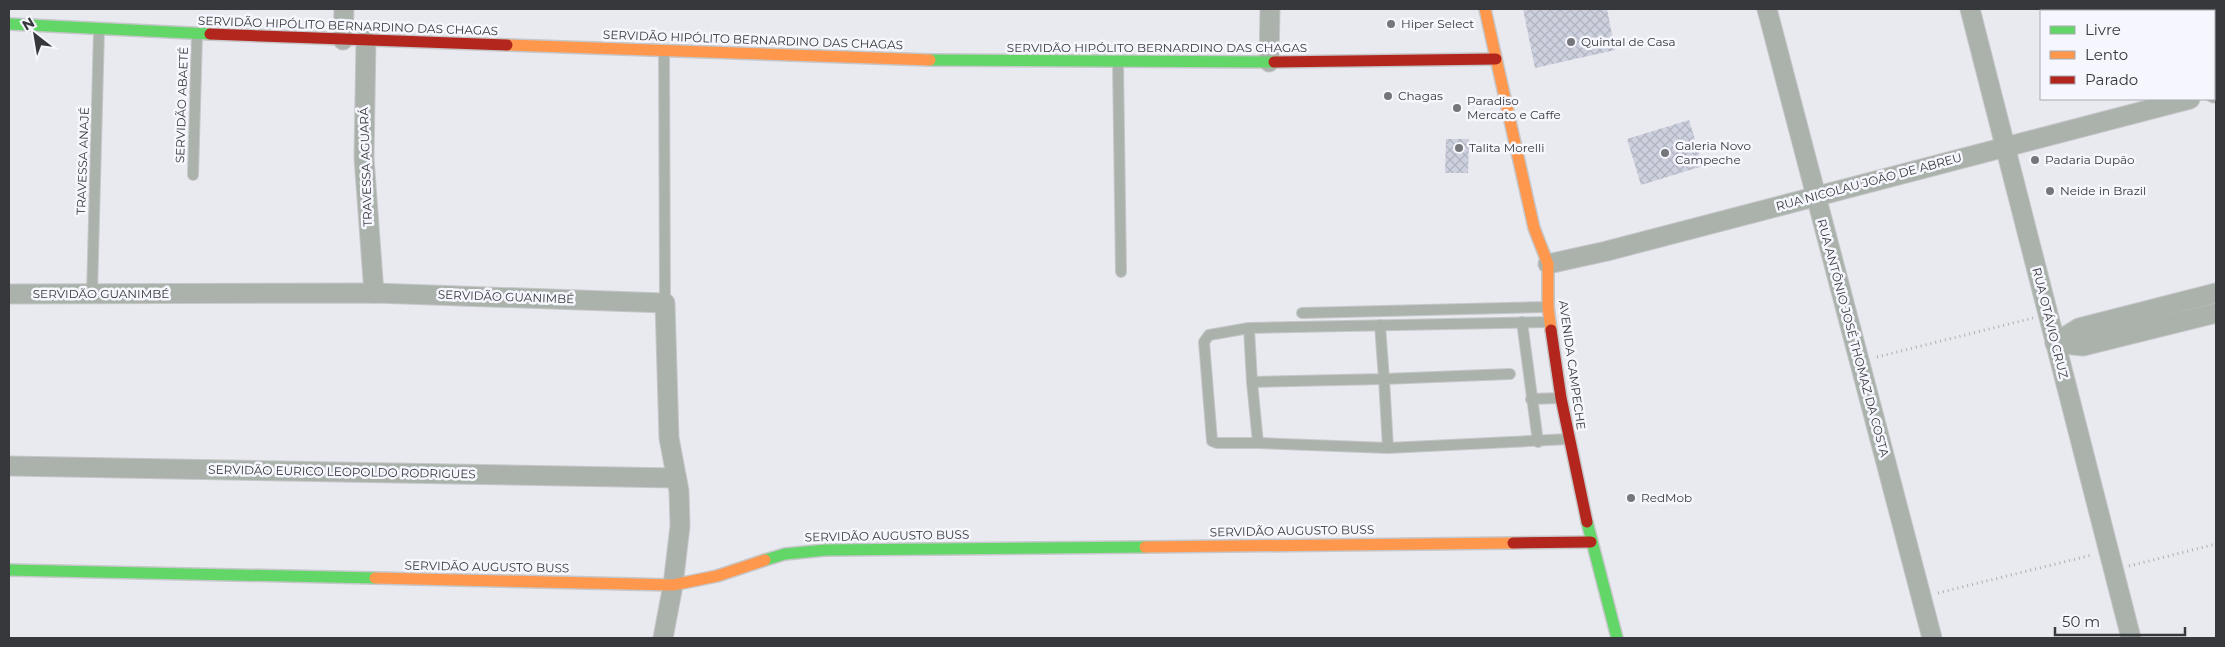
<svg xmlns="http://www.w3.org/2000/svg" width="2225" height="647" font-family="Montserrat,sans-serif">
<defs>
<pattern id="building-cross-hatch" width="8" height="8" patternUnits="userSpaceOnUse" patternTransform="scale(1.25)"><rect width="8" height="8" fill="#cdd0de"/><path d="M0 0l8 8M0 8l8-8" fill="none" stroke="#b1b3bf"/></pattern>
</defs>
<rect width="100%" height="100%" fill="#e9eaef"/>
<!-- building -->
<g fill="url(#building-cross-hatch)">
<path d="M1523 9H1607L1615 50 1535 68Z"/>
<path d="M1689 120 1703 166 1641 185 1627 139Z"/>
<path d="M1446 139H1469L1468 173H1445Z"/>
</g>
<g fill="none" stroke-linecap="round" stroke-linejoin="round">
<!-- lane casing -->
<g stroke="#c6c7ca" stroke-width="12">
<g id="lane">
<path d="M664 51 665 303"/>
<path d="M1118 63 1121 272"/>
<path d="M193 175 197 35"/>
<path d="M92 294 99 30"/>
<path d="M1302 313 1547 307"/>
<path d="M1522 322 1538 442"/>
<path d="M1380 325 1384 379 1252 382 1249 328 1209 335 1204 342 1212 441 1217 443H1258L1388 448 1569 439"/>
<path d="M1249 328 1549 322"/>
<path d="M1252 382 1258 443"/>
<path d="M1531 399 1560 398"/>
<path d="M1388 448 1384 379 1510 374"/>
</g>
</g>
<!-- street casing -->
<g stroke="#c6c7ca" stroke-width="21">
<g id="street">
<path d="M1767 9 1932 638"/>
<path d="M1970 9 2131 638"/>
<path d="M2170 9 2171 11"/>
<path d="M343 40 344 9"/>
<path d="M366 40 364 158 374 293"/>
<path d="M1269 62 1270 9"/>
<path d="M2214 93 2216 92"/>
<path d="M1548 264 1607 251 2190 99"/>
<path d="M9 294 374 293 665 303 669 438 679 491 680 526 673 585 663 638"/>
<path d="M2055 343 2079 328 2216 293"/>
<path d="M2055 343 2083 346 2216 313"/>
<path d="M9 466 676 478"/>
</g>
</g>
<!-- fast casing -->
<g stroke="#c6c7ca" stroke-width="14">
<g id="fast">
<path d="M9 24 210 34"/>
<path d="M930 60 1274 62"/>
<path d="M1587 522 1617 638"/>
<path d="M765 560 785 554 826 550 1145 547"/>
<path d="M9 570 375 578"/>
</g>
</g>
<!-- slow casing -->
<g stroke="#c6c7ca" stroke-width="14">
<g id="slow">
<path d="M1485 9 1534 228 1548 264V307L1551 330"/>
<path d="M507 45 930 60"/>
<path d="M1145 547 1513 543"/>
<path d="M375 578 673 585 717 576 765 560"/>
</g>
</g>
<!-- jam casing -->
<g stroke="#c6c7ca" stroke-width="14">
<g id="jam">
<path d="M210 34 507 45"/>
<path d="M1274 62 1496 59"/>
<path d="M1551 330 1561 398 1587 522"/>
<path d="M1513 543 1591 542"/>
</g>
</g>
<!-- path -->
<g stroke="#acb1ad" stroke-width="3" stroke-dasharray="1 4" stroke-linecap="butt">
<path d="M1877 357 2033 318"/>
<path d="M2129 566 2216 544"/>
<path d="M1938 593 2092 555"/>
</g>
<!-- lane -->
<use href="#lane" stroke="#aab2ab" stroke-width="10"/>
<!-- street -->
<use href="#street" stroke="#aab2ab" stroke-width="19"/>
<!-- fast -->
<use href="#fast" stroke="#63d668" stroke-width="11"/>
<!-- slow -->
<use href="#slow" stroke="#ff974d" stroke-width="11"/>
<!-- jam -->
<use href="#jam" stroke="#b3261e" stroke-width="11"/>
</g>
<!-- markers -->
<g fill="#75767a" stroke="#f5f6fe" stroke-width="2">
<circle cx="1391" cy="24" r="5"/>
<circle cx="1571" cy="42" r="5"/>
<circle cx="1388" cy="96" r="5"/>
<circle cx="1457" cy="108" r="5"/>
<circle cx="1459" cy="148" r="5"/>
<circle cx="1665" cy="153" r="5"/>
<circle cx="2035" cy="160" r="5"/>
<circle cx="2050" cy="191" r="5"/>
<circle cx="1631" cy="498" r="5"/>
</g>
<g text-anchor="middle" stroke-width="5" stroke-linejoin="round" paint-order="stroke">
<!-- poi labels -->
<g font-size="12" fill="#37383b" stroke="#f5f6fe" text-anchor="start">
<text x="1401" y="28">Hiper Select</text>
<text x="1581" y="46">Quintal de Casa</text>
<text x="1398" y="100">Chagas</text>
<text x="1467" y="105">Paradiso<tspan x="1467" dy="14">Mercato e Caffe</tspan></text>
<text x="1675" y="150">Galeria Novo<tspan x="1675" dy="14">Campeche</tspan></text>
<text x="1469" y="152">Talita Morelli</text>
<text x="2045" y="164">Padaria Dupão</text>
<text x="2060" y="195">Neide in Brazil</text>
<text x="1641" y="502">RedMob</text>
</g>
<!-- street labels -->
<g font-size="12" fill="#37383b" stroke="#f5f6fe">
<text transform="translate(348 26) rotate(2)" y="4">SERVIDÃO HIPÓLITO BERNARDINO DAS CHAGAS</text>
<text transform="translate(753 40) rotate(2)" y="4">SERVIDÃO HIPÓLITO BERNARDINO DAS CHAGAS</text>
<text x="1157" y="52">SERVIDÃO HIPÓLITO BERNARDINO DAS CHAGAS</text>
<text transform="translate(182 105) rotate(-88)" y="4">SERVIDÃO ABAETÉ</text>
<text transform="translate(83 161) rotate(-88)" y="4">TRAVESSA ANAJÉ</text>
<text transform="translate(366 167) rotate(-92)" y="4">TRAVESSA AGUARÁ</text>
<text transform="translate(1869 182) rotate(-15)" y="4">RUA NICOLAU JOÃO DE ABREU</text>
<text x="101" y="298">SERVIDÃO GUANIMBÉ</text>
<text transform="translate(506 297) rotate(2)" y="4">SERVIDÃO GUANIMBÉ</text>
<text transform="translate(2050 323) rotate(76)" y="4">RUA OTÁVIO CRUZ</text>
<text transform="translate(1853 338) rotate(75)" y="4">RUA ANTÔNIO JOSÉ THOMAZ DA COSTA</text>
<text transform="translate(1572 365) rotate(82)" y="4">AVENIDA CAMPECHE</text>
<text transform="translate(342 472) rotate(1)" y="4">SERVIDÃO EURICO LEOPOLDO RODRIGUES</text>
<text transform="translate(1292 531) rotate(-1)" y="4">SERVIDÃO AUGUSTO BUSS</text>
<text transform="translate(887 536) rotate(-1)" y="4">SERVIDÃO AUGUSTO BUSS</text>
<text transform="translate(487 567) rotate(1)" y="4">SERVIDÃO AUGUSTO BUSS</text>
</g>
</g>
<!-- border -->
<rect width="2225" height="647" fill="none" stroke="#37383b" stroke-width="20"/>
<!-- legend -->
<rect x="2040" y="10" width="175" height="90" fill="#f5f6fe" stroke="#a9aab0"/>
<rect x="2050" y="26" width="25" height="8" fill="#63d668" stroke="#a9aab0"/>
<text x="2085" y="35" font-size="15" fill="#37383b">Livre</text>
<rect x="2050" y="51" width="25" height="8" fill="#ff974d" stroke="#a9aab0"/>
<text x="2085" y="60" font-size="15" fill="#37383b">Lento</text>
<rect x="2050" y="76" width="25" height="8" fill="#b3261e" stroke="#a9aab0"/>
<text x="2085" y="85" font-size="15" fill="#37383b">Parado</text>
<!-- north arrow -->
<g transform="translate(35 35) rotate(329)" stroke="#f5f6fe" stroke-width="4" paint-order="stroke">
<path d="M0-4L9 19L0 12L-9 19Z" fill="#37383b"/>
<text y="-8" font-size="14" font-weight="bold" text-anchor="middle" fill="#37383b">N</text>
</g>
<!-- scale -->
<path d="M2055 627v8h130v-8" fill="none" stroke="#37383b" stroke-width="2.5"/>
<text x="2062" y="627" font-size="15" fill="#37383b" stroke="#f5f6fe" stroke-width="4" paint-order="stroke">50 m</text>
</svg>
